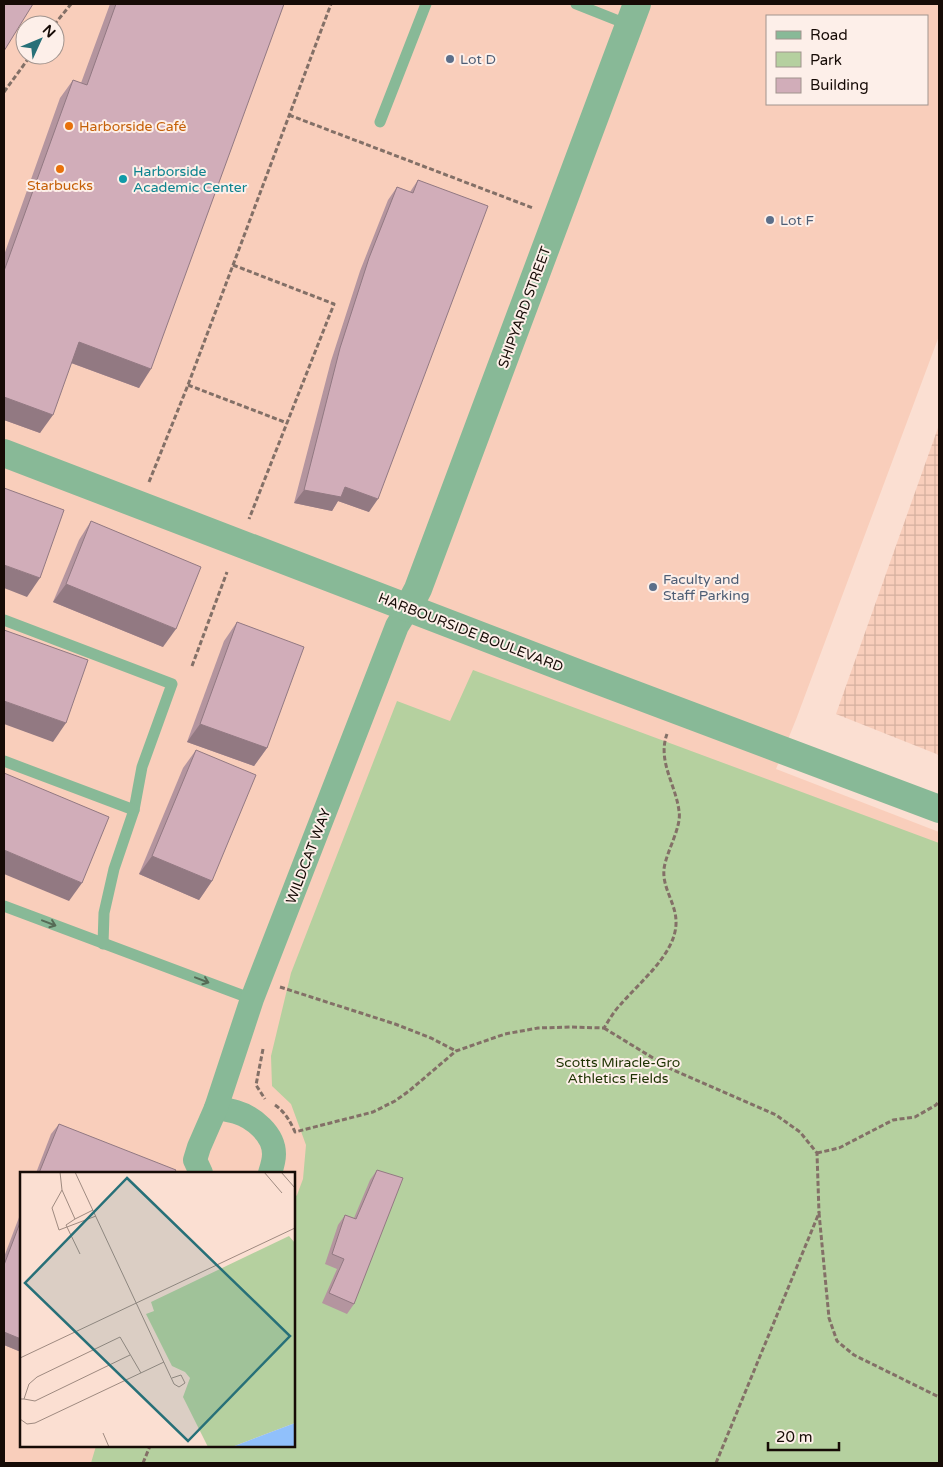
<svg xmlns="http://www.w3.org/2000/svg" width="943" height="1467" font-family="'Varela Round',sans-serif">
<defs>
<pattern id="industrial-grid" width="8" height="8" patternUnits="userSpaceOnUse" patternTransform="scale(1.25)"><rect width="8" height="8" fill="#f9cebb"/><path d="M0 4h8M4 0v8" fill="none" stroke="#d5b09f"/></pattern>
</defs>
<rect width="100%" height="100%" fill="#fbdfd2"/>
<!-- built -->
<path fill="#f9cebb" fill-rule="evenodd" d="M4 4H939V336L797 717 776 769 939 832V1463H4ZM767 16H927V104H767ZM25 25H55V55H25ZM21 1173H294V1446H21Z"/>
<!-- industrial -->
<path fill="url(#industrial-grid)" d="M939 425V755L836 714Z"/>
<!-- green -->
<path fill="#b5d09f" d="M473 670 939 843V1463H91L96 1446H294V1198L297 1195 303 1179 306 1145 291 1104 272 1086 271 1056 291 973 397 701 450 721Z"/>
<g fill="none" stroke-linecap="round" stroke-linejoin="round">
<!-- path -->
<g stroke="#837067" stroke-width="3" stroke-dasharray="5 2.5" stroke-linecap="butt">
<path d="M54 25 71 4"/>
<path d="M4 92 31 55"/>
<path d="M289 115 533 208"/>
<path d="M233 265 334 304 249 519"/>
<path d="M188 385 287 423"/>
<path d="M149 482 188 385 331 4"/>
<path d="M192 666 227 572"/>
<path d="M280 987 395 1024 431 1038 456 1051"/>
<path d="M604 1028 671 1069 776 1115 800 1132 817 1153 819 1213"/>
<path d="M263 1049 256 1085 265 1099"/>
<path d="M275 1105C285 1112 290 1121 295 1132L373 1112 395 1101 409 1091 456 1051 505 1034 538 1028 570 1027 604 1028C609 1020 614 1011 621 1004 640 982 675 954 676 924 677 904 662 889 664 869 666 852 682 827 679 811 676 785 657 761 667 734"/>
<path d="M817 1153 839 1148 893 1120 915 1117 936 1105 939 1101"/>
<path d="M143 1463 150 1446"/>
<path d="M716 1463 819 1213 829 1318 837 1341 854 1355 939 1397"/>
</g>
<!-- service -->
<g stroke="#88b997" stroke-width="11">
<path d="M576 4 629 25"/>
<path d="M380 122 426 4"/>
<path d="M4 620 172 684 142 767 134 810 114 869 104 913 103 944"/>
<path d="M4 761 134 810"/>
<path d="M4 906 252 999"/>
</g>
<!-- minor -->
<g stroke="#88b997" stroke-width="24">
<path d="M216 1108C222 1109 229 1110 236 1112 253 1117 274 1134 274 1154 274 1160 272 1167 270 1173"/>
<path d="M201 1173 195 1160 199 1147 216 1108 252 999 397 626 408 608"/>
</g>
<!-- tertiary -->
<g stroke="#88b997" stroke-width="28">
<path d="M4 453 583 675 939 809"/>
<path d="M408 608 418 589 637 4"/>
</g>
</g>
<!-- wall -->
<g fill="#b4959f">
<path d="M110 4H284L139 388 71 363 40 433 4 420V255L60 98 73 80 81 83Z"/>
<path d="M418 180 369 512 338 501 332 511 294 503 331 361 360 271 388 200 397 187 410 192Z"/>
<path d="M91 521 163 647 53 602 79 540Z"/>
<path d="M237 622 267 748 254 766 187 742 224 641Z"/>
<path d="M196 750 212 881 199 900 139 874 183 768Z"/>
<path d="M59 1124 174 1173H36L51 1134Z"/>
<path d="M377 1170 354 1304 347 1314 322 1303 337 1269 325 1264 338 1225 345 1215 354 1218 370 1180Z"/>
<path d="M21 1212V1352L4 1345V1257Z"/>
</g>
<!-- shaded-wall -->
<g fill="#927982">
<path d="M79 342 151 369 139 388 66 361Z"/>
<path d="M4 397 53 415 40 433 4 420Z"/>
<path d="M345 487 378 499 369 512 338 501 332 511 294 503 304 490Z"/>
<path d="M4 565 40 578 27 597 4 588Z"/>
<path d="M66 584 176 629 163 647 53 602Z"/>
<path d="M4 701 66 723 53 742 4 724Z"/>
<path d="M200 724 267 748 254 766 187 742Z"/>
<path d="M4 850 82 883 69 901 4 874Z"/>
<path d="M152 856 212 881 199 900 139 874Z"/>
<path d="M4 1332 21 1339V1352L4 1345Z"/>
</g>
<!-- building -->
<g fill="#d1adb9" stroke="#927982">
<path d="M4 4H33L4 51Z"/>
<path d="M116 4H284L151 369 79 342 53 415 4 397V271L73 80 87 85Z"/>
<path d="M418 180 488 206 378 499 345 487 341 497 304 490 340 348 369 258 397 187 413 193Z"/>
<path d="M4 488 64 510 40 578 4 565Z"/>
<path d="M91 521 201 567 176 629 66 584Z"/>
<path d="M237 622 304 647 267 748 200 724Z"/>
<path d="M4 630 88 660 66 723 4 701Z"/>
<path d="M196 750 256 775 212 881 152 856Z"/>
<path d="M4 773 109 817 82 883 4 850Z"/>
<path d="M59 1124 176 1170 174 1173H39Z"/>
<path d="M377 1170 403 1178 354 1304 329 1293 344 1259 332 1254 345 1215 356 1219Z"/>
<path d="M21 1220V1339L4 1332V1265Z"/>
</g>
<!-- one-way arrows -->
<defs><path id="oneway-shaft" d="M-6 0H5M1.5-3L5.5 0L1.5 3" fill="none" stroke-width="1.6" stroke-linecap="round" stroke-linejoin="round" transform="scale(1.25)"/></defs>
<g stroke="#556b56">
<use href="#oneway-shaft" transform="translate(49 923) rotate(21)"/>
<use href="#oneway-shaft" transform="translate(202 980) rotate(21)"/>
</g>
<!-- markers -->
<g fill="#5c6f8a" stroke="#fdefe9" stroke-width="2">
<circle cx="450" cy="59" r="5"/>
<circle cx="770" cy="220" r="5"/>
<circle cx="653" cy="587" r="5"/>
</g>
<g fill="#e8710a" stroke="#fdefe9" stroke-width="2">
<circle cx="69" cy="126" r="5"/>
<circle cx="60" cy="169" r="5"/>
</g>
<circle fill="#0f9aa8" stroke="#fdefe9" stroke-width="2" cx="123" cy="179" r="5"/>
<g text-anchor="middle" stroke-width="4" stroke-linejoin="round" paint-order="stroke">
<!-- service labels -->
<g font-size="14" fill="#4e5e75" stroke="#fdefe9" text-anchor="start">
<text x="460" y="64">Lot D</text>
<text x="780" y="225">Lot F</text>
<text x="663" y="584">Faculty and<tspan x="663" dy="16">Staff Parking</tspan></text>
</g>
<!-- food labels -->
<g font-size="14" fill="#c56008" stroke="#fdefe9" text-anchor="start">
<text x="79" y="131">Harborside Café</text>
<text x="60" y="190" text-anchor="middle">Starbucks</text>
</g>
<!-- culture labels -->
<g font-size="14" fill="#0d838f" stroke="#fdefe9" text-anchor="start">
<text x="133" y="176">Harborside<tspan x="133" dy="16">Academic Center</tspan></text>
</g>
<!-- street labels -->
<g font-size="14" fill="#160b06" stroke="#fdefe9">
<text transform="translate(524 307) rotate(-70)" y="5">SHIPYARD STREET</text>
<text transform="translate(471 632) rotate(21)" y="5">HARBOURSIDE BOULEVARD</text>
<text transform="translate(308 856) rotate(-69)" y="5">WILDCAT WAY</text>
</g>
<!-- park labels -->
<g font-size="14" fill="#1d3201" stroke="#fdefe9">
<text x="618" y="1067">Scotts Miracle-Gro<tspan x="618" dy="16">Athletics Fields</tspan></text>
</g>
</g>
<!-- overview -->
<g transform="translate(20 1172)">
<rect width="275" height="275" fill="#fbdfd2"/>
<path d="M269 64 275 71V251L212 275H188L163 225 170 206 165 200 152 194 126 142 134 139 131 130Z" fill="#b5d09f"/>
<path d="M275 251V275H212Z" fill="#90c0fb"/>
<path fill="none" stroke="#9f8a80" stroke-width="1" d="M40 0 42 18M55 0 154 212 159 215 165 211 161 203 152 206M244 0 262 21M261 0 275 16M73 38 55 47 42 18 32 36 39 58 76 44M55 47 46 53 60 82M0 186 275 56M0 227H4L9 212 17 205 100 165 121 201M4 227 15 229 110 183M0 247 7 252 15 251 144 190M83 261 89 275"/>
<path fill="#277078" fill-opacity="0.15" stroke="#277078" stroke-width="2.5" d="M107 6 270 164 168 269 5 111Z"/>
<rect width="275" height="275" fill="none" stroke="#160b06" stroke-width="2.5"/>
</g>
<!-- border -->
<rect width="943" height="1467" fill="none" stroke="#160b06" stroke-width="10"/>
<!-- legend -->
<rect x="766" y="15" width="162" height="90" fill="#fdefe9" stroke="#a1948e"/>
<rect x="776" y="31" width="25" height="8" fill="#88b997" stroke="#a1948e"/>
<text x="810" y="40" font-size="15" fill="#160b06">Road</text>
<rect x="776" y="52" width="25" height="15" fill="#b5d09f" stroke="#a1948e"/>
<text x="810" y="65" font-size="15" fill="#160b06">Park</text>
<rect x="776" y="78" width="25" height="15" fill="#d1adb9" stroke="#a1948e"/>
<text x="810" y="90" font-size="15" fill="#160b06">Building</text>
<!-- north arrow -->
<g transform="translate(40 40) rotate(46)"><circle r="24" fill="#fdefe9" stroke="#a1948e"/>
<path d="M0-4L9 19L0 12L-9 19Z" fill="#277078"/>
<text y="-8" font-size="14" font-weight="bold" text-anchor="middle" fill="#160b06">N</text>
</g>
<!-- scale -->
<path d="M768 1442v8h71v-8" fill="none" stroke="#160b06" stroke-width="2.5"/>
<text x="776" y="1442" font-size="15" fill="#160b06" stroke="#fdefe9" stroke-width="4" paint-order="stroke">20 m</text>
</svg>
